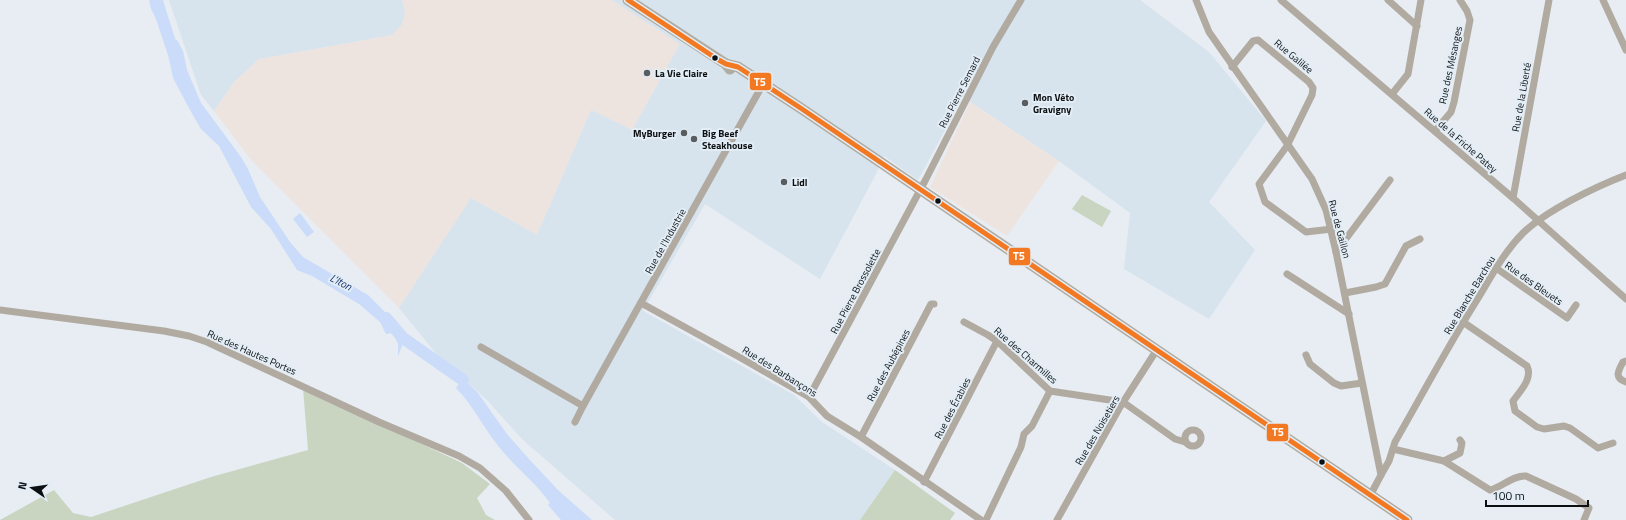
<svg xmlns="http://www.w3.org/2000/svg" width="1626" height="520" font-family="'Titillium Web',sans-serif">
<rect width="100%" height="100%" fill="#e7edf2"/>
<!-- commercial -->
<g fill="#eee4df">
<path d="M402 0H612L680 44 632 130 591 110 537 235 471 198 399 308 252 161 214 111 234 82 259 59 392 35 405 13Z"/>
<path d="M970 102 1059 161 1007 236 930 187Z"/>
</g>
<!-- built -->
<g fill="#d7e3ed">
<path d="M169 0H402L405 13 402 24 392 35 259 59 234 82 214 111 201 95Z"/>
<path d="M612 0H1140L1209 52 1266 121 1209 202 1255 250 1209 319 1124 269 1130 213 1059 161 963 97 918 180 884 156 876 174 820 279 705 204 643 311 794 395 822 422 895 470 860 520H615L522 439 487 400 439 357 399 308 471 198 537 235 591 110 632 130 680 44Z"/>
</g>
<!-- green -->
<g fill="#c9d5c0">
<path d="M1082 195 1111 211 1102 227 1072 209Z"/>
<path d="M303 388 462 463 490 484 477 498 486 515 495 520H0L54 490 73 513 91 517 211 477 308 450Z"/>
<path d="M895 470 955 513 950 520H860Z"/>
</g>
<!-- water -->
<g fill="#cadcfa">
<path d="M149 0H163L172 30 164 33 151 9Z"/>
<path d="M177 40 183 51 187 70 201 103 241 157 248 169 260 197 290 242 303 257 368 295 400 327 397 332 407 334 398 356V344L393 333 386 334 380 322 359 304 312 276 297 270 271 229 251 207 219 146 201 129 190 110 173 78 166 44Z"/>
<path d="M300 213 314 232 307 237 293 219Z"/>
<path d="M452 368 478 393 507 434 529 459 558 490 592 520H561L548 505 550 503C535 481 512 465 496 443 482 425 472 404 456 388L460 382 449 373Z"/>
</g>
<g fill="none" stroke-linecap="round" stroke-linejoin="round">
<!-- river -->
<g stroke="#cadcfa" stroke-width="12">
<path d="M156 0 175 57"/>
<path d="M386 318 403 338 463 380"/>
</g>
<!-- minor -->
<g stroke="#b1aaa1" stroke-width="7">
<path d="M1196 0 1209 32 1312 179 1326 210 1336 252 1381 475 1371 494"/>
<path d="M1281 0 1513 198 1626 299"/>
<path d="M1388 0 1417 26"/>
<path d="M1603 0 1626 50"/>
<path d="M1232 67 1253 41 1258 40 1309 82 1313 88 1312 95 1287 146 1259 184 1265 202 1306 232 1332 229"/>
<path d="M1392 94 1408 74 1421 0"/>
<path d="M1435 131 1451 112 1454 102 1470 20 1467 11 1460 0"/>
<path d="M1513 198 1549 0"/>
<path d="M1336 252 1390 180"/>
<path d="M1496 268 1567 318 1576 305"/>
<path d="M1287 274 1349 314"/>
<path d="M1345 293 1376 287 1385 284 1406 246 1420 239"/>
<path d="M641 303 741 358 809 397 827 416 861 437 981 520"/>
<path d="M0 310 164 331 189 336 207 342 379 422 459 456 480 468 506 491 529 520"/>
<path d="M964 322 988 335 997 341 1050 391 1123 402 1175 439 1185 442"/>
<path d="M1463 322 1527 366C1533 379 1520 391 1513 401L1515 411 1537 427 1544 429 1564 426 1570 428 1598 448 1613 443"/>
<path d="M481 347 583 406 763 84"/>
<path d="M1306 355 1310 364 1334 383 1341 386 1362 383"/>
<path d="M1626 361 1623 362C1618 371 1614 378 1626 382"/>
<path d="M809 397 926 179 993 47 1021 0"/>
<path d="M575 422 583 406"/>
<circle cx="1193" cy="438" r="8"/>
<path d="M861 437 931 304H934"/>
<path d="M1393 449 1444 461 1490 490C1502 487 1513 475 1526 476L1576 499 1589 508 1584 520"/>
<path d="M1444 461 1460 453 1462 443 1460 440"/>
<path d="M1381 475 1389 461 1395 442C1422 395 1448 346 1477 300 1491 277 1504 252 1523 233 1547 210 1595 187 1626 175"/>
<path d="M924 482 997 341"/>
<path d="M986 520 1021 447 1024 434 1032 426 1050 391"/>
<path d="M1057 520 1120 407 1156 351"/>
</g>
<!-- primary -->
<g stroke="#b0aca2" stroke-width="11">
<path d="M628 0 726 64 730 69"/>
<path d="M726 64 738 67 802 109 1407 520"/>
</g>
<!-- bus-1 casing -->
<g stroke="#e3edf6" stroke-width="8">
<path id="bus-1" d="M628 0 717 59 726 64 738 67 802 109 1407 520"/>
</g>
<!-- bus-1 -->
<use href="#bus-1" stroke="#f37822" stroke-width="5"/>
</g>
<!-- markers -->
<g fill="#0c1012" stroke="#e3edf6" stroke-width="1.5">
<circle cx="715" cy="58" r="3.5"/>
<circle cx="938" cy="201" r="3.5"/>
<circle cx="1322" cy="462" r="3.5"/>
</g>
<g fill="#595d60" stroke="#e3edf6" stroke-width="1.5">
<circle cx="647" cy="73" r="4"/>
<circle cx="1025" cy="103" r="4"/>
<circle cx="684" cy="133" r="4"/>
<circle cx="694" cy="139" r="4"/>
<circle cx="784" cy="182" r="4"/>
</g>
<g text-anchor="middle" stroke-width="4" stroke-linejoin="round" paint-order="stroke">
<!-- street labels -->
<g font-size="10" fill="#0c1012" stroke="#e3edf6">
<text transform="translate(1294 56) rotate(40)" y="4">Rue Galilée</text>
<text transform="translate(1450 65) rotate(-78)" y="4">Rue des Mésanges</text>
<text transform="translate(959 92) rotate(-63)" y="4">Rue Pierre Semard</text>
<text transform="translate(1521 97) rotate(-80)" y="4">Rue de la Liberté</text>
<text transform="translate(1461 140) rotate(41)" y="4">Rue de la Friche Patey</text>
<text transform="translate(1340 229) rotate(75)" y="4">Rue de Gaillon</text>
<text transform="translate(665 241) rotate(-61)" y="4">Rue de l'Industrie</text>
<text transform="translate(1534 283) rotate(35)" y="4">Rue des Bleuets</text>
<text transform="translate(855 291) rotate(-62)" y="4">Rue Pierre Brossolette</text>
<text transform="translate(1469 295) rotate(-59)" y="4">Rue Blanche Barchou</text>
<text transform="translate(252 352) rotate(24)" y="4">Rue des Hautes Portes</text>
<text transform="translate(1026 355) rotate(41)" y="4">Rue des Charmilles</text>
<text transform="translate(888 365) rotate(-62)" y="4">Rue des Aubépines</text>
<text transform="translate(780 371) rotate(32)" y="4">Rue des Barbançons</text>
<text transform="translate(952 408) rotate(-63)" y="4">Rue des Érables</text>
<text transform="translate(1097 430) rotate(-60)" y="4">Rue des Noisetiers</text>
</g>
<!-- poi labels -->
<g font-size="10" font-weight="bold" fill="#0c1012" stroke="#e3edf6" text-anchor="start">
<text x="655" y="77">La Vie Claire</text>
<text x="1033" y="101">Mon Véto<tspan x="1033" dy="12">Gravigny</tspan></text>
<text x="676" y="137" text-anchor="end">MyBurger</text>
<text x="702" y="137">Big Beef<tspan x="702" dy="12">Steakhouse</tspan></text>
<text x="792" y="186">Lidl</text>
</g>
<!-- water labels -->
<g font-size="11" font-style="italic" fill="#223c6f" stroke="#e3edf6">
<text transform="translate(341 282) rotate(28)" y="4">L'Iton</text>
</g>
</g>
<g stroke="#e3edf6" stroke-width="1.5">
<rect x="749" y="72" width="23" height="19" rx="4" fill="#f37822"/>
<rect x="1008" y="247" width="23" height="19" rx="4" fill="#f37822"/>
<rect x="1266" y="423" width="23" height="19" rx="4" fill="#f37822"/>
</g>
<g font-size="11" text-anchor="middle" font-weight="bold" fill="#fff">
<text x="760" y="86">T5</text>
<text x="1019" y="260">T5</text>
<text x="1278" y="436">T5</text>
</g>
<!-- north arrow -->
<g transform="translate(32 488) rotate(283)" stroke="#e3edf6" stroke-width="3" paint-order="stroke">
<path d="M0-3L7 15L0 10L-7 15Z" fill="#0c1012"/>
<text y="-6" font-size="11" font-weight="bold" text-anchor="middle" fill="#0c1012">N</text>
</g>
<!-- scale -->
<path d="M1486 500v6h102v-6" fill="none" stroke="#0c1012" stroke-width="2"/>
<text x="1492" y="500" font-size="12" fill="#0c1012" stroke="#e3edf6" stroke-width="3" paint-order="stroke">100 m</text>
</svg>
